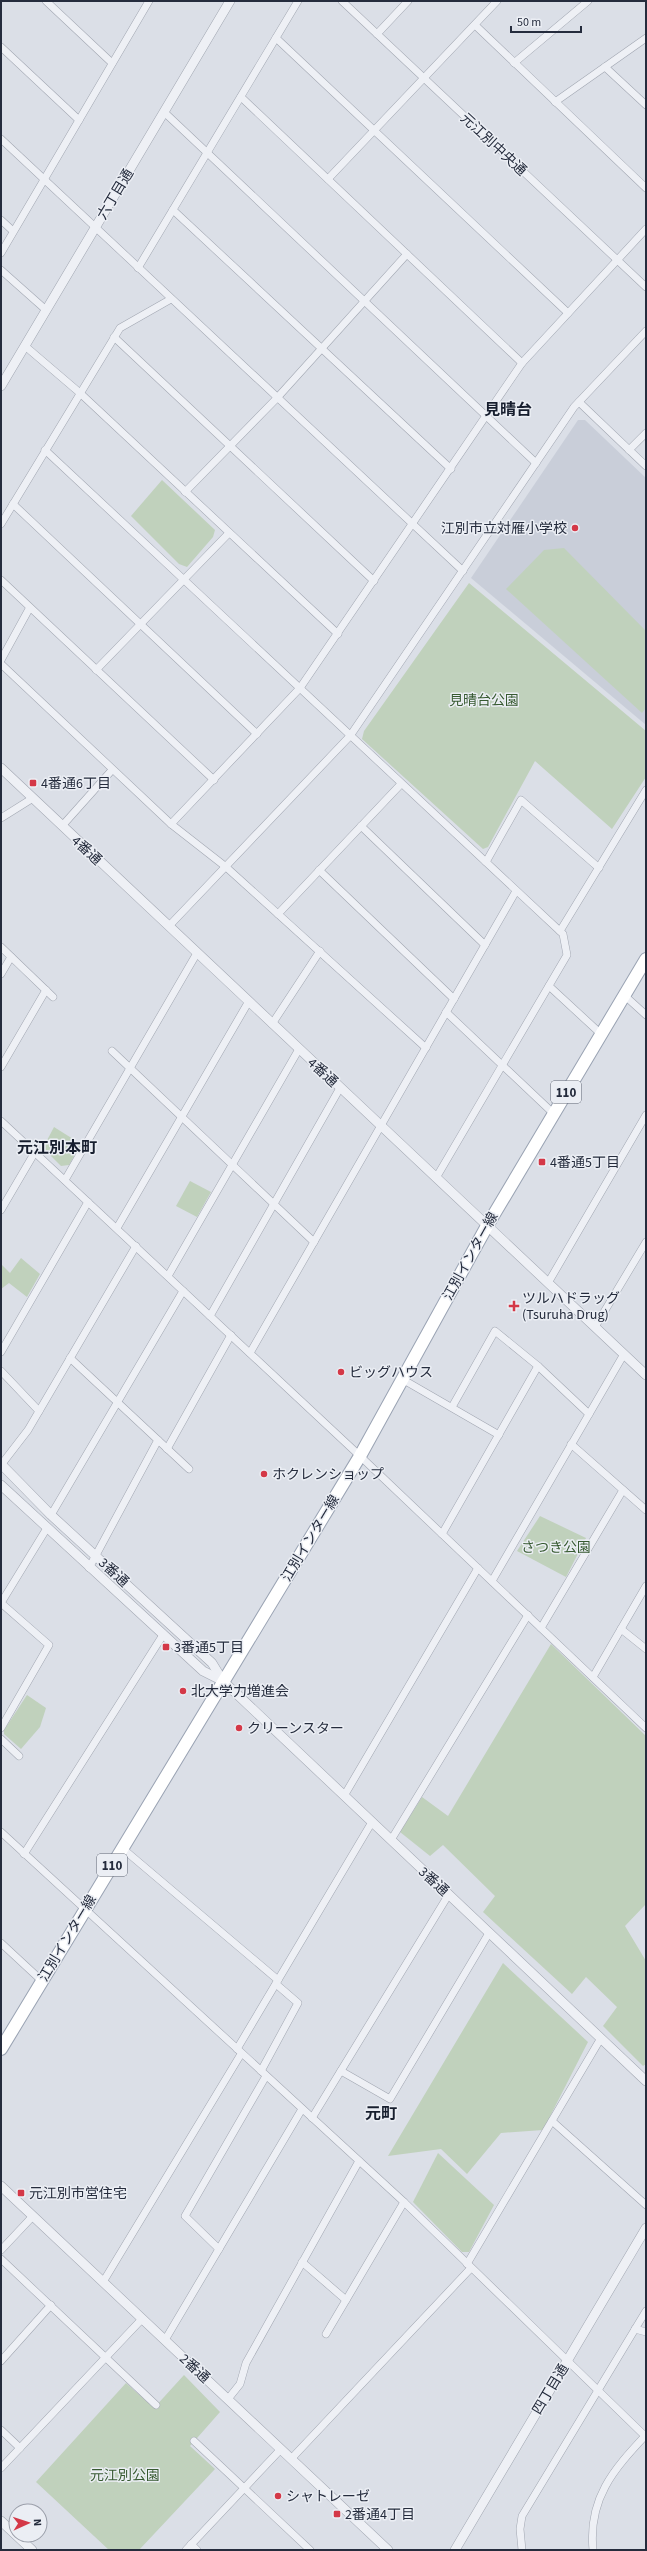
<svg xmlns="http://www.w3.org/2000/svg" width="647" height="2551" font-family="'Source Sans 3','Noto Sans JP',sans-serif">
<rect width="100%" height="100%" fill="#dbdfe7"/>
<!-- built -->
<path fill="#c9ced9" d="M578 420H585L646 478V725L471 578Z"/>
<!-- green -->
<g fill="#c0d1bc">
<path d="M162 480 215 530 213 537 187 567 179 564 131 516Z"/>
<path d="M564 548 646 631V708L642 713 506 589 544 550Z"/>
<path d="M469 583 646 731V777L612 829 535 761 488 847 483 849 362 739 364 731Z"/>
<path d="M54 1127 81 1144 69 1165 61 1166 43 1148Z"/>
<path d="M190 1181 211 1192 197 1217 176 1206Z"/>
<path d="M21 1258 40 1274 27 1297 9 1283 1 1289V1264L10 1273Z"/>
<path d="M540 1516 586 1538 566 1577 517 1551Z"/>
<path d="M551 1644 646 1736V1904L625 1926 646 1961V2064L643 2066 603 2026 617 2007 586 1977 572 1994 483 1912 495 1896 443 1845 430 1856 400 1832 422 1797 448 1816Z"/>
<path d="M27 1695 46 1708 40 1727 21 1749 4 1734V1730Z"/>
<path d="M503 1963 588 2042 543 2130 501 2133 467 2174 441 2149 388 2156Z"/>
<path d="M438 2153 494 2205 469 2252H462L413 2202Z"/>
<path d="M184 2375 220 2412 190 2446 215 2469 139 2550H109L36 2482 126 2383 154 2408Z"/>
</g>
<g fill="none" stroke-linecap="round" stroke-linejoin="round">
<!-- minor casing -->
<g stroke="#a1a6b1" stroke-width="8">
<g id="minor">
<path d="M46 1 112 63"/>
<path d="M342 1 646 287"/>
<path d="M475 25 646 188"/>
<path d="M377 34 408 1"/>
<path d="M276 38 568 313"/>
<path d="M1 47 79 120"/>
<path d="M514 63 588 1"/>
<path d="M605 67 646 105"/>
<path d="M241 97 522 363"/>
<path d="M555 102 646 38"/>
<path d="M164 112 536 463"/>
<path d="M1 139 463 571"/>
<path d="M328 179 497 1"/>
<path d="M173 210 451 469"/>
<path d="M1 220 13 231"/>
<path d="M1 253 149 1"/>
<path d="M138 268 298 1"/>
<path d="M1 270 46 310"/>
<path d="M114 337 374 581"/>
<path d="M25 346 80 393 338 634"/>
<path d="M579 402 646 466"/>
<path d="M45 450 563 934 567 955 436 1178"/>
<path d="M629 450 646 433"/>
<path d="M185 492 277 398 407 254"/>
<path d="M13 504 257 734"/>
<path d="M1 524 120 328 171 299"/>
<path d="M1 580 214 780"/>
<path d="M1 660 29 609"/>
<path d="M1 664 171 824 226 867 426 1048"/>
<path d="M96 670 229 533"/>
<path d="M1 818 33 798"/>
<path d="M171 824 300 688 522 363 646 229"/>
<path d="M62 826 112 770"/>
<path d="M361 826 485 945"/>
<path d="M486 862 521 800 599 868"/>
<path d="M319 870 454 999"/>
<path d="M278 914 401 784"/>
<path d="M169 926 350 736 574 407 646 331"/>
<path d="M560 931 646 790"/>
<path d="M1 947 53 997"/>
<path d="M1 974 11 957"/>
<path d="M549 986 601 1034"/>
<path d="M624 995 646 1015"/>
<path d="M446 1012 554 1114"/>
<path d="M272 1024 320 951"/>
<path d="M112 1051 314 1242"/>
<path d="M1 1067 46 990"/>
<path d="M1 1121 360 1456 646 1728"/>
<path d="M65 1180 197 953"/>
<path d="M1 1210 35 1152"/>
<path d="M117 1228 249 1001"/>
<path d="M168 1276 299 1049"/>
<path d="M548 1283 646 1115"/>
<path d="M210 1316 340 1088"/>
<path d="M595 1327 646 1242"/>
<path d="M1 1352 88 1202"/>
<path d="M250 1353 516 891"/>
<path d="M70 1358 189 1469"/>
<path d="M1 1371 39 1411"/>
<path d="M402 1379 499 1435"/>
<path d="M452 1407 495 1331 538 1366 589 1414"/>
<path d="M571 1444 646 1510"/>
<path d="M167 1449 231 1335"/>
<path d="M1 1465 28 1430 136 1246"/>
<path d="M51 1515 183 1291"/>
<path d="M442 1534 538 1366"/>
<path d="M89 1568 158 1440"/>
<path d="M492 1581 624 1354"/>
<path d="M541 1628 623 1490"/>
<path d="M621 1629 646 1649"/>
<path d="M593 1677 646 1586"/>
<path d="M1 1728 49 1645 1 1603 47 1528"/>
<path d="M1 1739 19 1756"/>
<path d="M344 1796 478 1568"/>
<path d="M1 1832 404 2202 646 2437"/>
<path d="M391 1840 528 1615"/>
<path d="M122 1848 278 1980"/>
<path d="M24 1854 163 1635"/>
<path d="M1 1943 42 1981"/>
<path d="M237 2049 372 1822"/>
<path d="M261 2071 298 2003 276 1984"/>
<path d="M341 2071 390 2099 489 1933"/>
<path d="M312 2118 449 1894"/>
<path d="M552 2121 646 2205"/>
<path d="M219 2249 185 2216 266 2076"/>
<path d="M1 2250 33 2216"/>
<path d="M1 2259 156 2405"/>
<path d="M302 2262 346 2300"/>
<path d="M467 2264 601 2038"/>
<path d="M103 2282 241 2054"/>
<path d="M635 2329 646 2332"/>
<path d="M326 2334 404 2202"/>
<path d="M165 2340 302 2109"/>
<path d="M1 2361 51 2305"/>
<path d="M228 2399 240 2384 246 2363 359 2161"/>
<path d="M1 2430 20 2448"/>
<path d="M194 2441 310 2550"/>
<path d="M291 2459 471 2268"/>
<path d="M1 2468 142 2319"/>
<path d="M191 2544 197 2550"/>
<path d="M186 2550 281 2449"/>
<path d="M522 2550 520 2529 522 2516 646 2311"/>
<path d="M593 2550C588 2499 613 2470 646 2435"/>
</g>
</g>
<!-- tertiary casing -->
<g stroke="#a1a6b1" stroke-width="10">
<g id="tertiary">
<path d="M1 386 230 1"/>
<path d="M1 768 646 1375"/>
<path d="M1 1464 51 1515 212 1663 223 1681 646 2081"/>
<path d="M1 1485 203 1671 223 1681"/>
<path d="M1 2186 388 2550"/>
<path d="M1 2521 32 2550"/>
<path d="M455 2550 646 2228"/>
</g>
</g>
<!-- primary casing -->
<g stroke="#9aa3b3" stroke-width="14">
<path id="primary" d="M1 2049 360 1456 487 1226 646 959"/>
</g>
<!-- minor -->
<use href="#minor" stroke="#eef0f5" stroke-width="7"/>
<!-- tertiary -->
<use href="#tertiary" stroke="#eef0f5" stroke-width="9"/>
<!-- primary -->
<use href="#primary" stroke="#fff" stroke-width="12"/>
</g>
<!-- markers -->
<g fill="#d43847" stroke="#ebeef4" stroke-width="1.5">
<circle cx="575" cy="528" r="4"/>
<rect x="29" y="779" width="8" height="8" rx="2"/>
<rect x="538" y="1158" width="8" height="8" rx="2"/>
<path d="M512 1300h4v4h4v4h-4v4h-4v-4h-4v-4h4z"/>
<circle cx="341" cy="1372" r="4"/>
<circle cx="264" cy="1474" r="4"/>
<rect x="162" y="1643" width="8" height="8" rx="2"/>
<circle cx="183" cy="1691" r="4"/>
<circle cx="239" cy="1728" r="4"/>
<rect x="17" y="2189" width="8" height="8" rx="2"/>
<circle cx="278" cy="2496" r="4"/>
<rect x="333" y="2510" width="8" height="8" rx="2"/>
</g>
<g text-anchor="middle" stroke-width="3" stroke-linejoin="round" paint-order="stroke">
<!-- shield labels -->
<g fill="#ebeef4" stroke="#606674" stroke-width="1">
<rect x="551" y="1081" width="30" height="22" rx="3"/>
<rect x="97" y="1854" width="30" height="22" rx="3"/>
</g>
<g font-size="13" font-weight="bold" fill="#252c3d">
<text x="566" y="1097">110</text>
<text x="112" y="1870">110</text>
</g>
<!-- street labels -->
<g font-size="14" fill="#252c3d" stroke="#ebeef4">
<text transform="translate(494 144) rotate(43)" y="5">元江別中央通</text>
<text transform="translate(115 194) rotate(-59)" y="5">六丁目通</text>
<text transform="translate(87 850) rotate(43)" y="5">4番通</text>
<text transform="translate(323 1072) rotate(43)" y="5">4番通</text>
<text transform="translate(470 1256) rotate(-61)" y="5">江別インター線</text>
<text transform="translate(310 1538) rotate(-59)" y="5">江別インター線</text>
<text transform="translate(114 1572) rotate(43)" y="5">3番通</text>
<text transform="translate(434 1881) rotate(43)" y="5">3番通</text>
<text transform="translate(67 1938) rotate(-59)" y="5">江別インター線</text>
<text transform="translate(195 2368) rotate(43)" y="5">2番通</text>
<text transform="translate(550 2389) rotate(-59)" y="5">四丁目通</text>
</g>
<!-- poi labels -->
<g font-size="14" fill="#252c3d" stroke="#ebeef4" text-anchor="start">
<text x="567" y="533" text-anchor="end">江別市立対雁小学校</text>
<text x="41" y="788">4番通6丁目</text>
<text x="550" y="1167">4番通5丁目</text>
<text x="522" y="1303">ツルハドラッグ<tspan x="522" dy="16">(Tsuruha Drug)</tspan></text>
<text x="349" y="1377">ビッグハウス</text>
<text x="272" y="1479">ホクレンショップ</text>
<text x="174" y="1652">3番通5丁目</text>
<text x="191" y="1696">北大学力増進会</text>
<text x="247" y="1733">クリーンスター</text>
<text x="29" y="2198">元江別市営住宅</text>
<text x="286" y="2501">シャトレーゼ</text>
<text x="345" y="2519">2番通4丁目</text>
</g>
<!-- park labels -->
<g font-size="14" fill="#375a31" stroke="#ebeef4">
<text x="484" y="705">見晴台公園</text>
<text x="556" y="1552">さつき公園</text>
<text x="125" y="2480">元江別公園</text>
</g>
<!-- quarter labels -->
<g font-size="16" font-weight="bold" fill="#171e2e" stroke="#ebeef4">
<text x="508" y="415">見晴台</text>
<text x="57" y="1153">元江別本町</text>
<text x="381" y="2119">元町</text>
</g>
</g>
<!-- border -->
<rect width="647" height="2551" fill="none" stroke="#252c3d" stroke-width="4"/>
<!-- north arrow -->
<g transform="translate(28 2523) rotate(87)"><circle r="19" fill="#ebeef4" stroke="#9ca0ab"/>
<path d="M0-3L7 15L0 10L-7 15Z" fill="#d43847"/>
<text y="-6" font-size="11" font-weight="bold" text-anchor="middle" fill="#252c3d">N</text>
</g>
<!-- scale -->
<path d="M511 26v6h70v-6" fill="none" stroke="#252c3d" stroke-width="2"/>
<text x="517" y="26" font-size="12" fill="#252c3d" stroke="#ebeef4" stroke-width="3" paint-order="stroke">50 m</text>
</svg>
